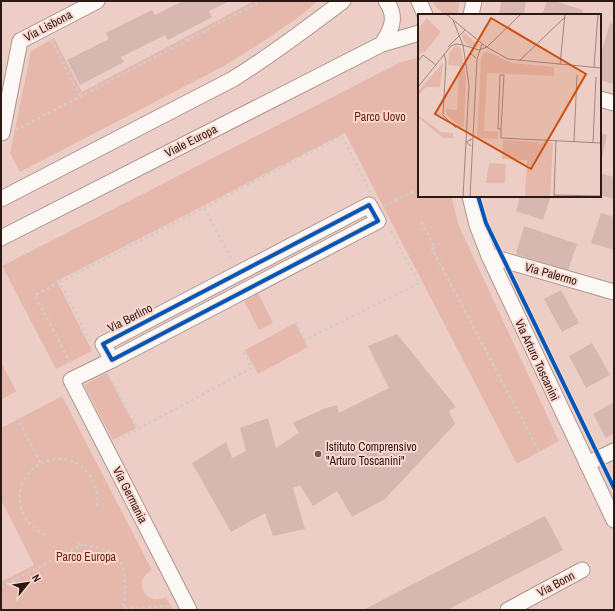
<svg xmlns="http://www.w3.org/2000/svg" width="615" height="611" font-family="'Archivo Narrow',sans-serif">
<rect width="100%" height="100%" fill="#edcec6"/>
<!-- green -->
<g fill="#e6b8ac">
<path d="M254 1H318L296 19 258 45 222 67 20 172 10 153 31 51 54 38 82 92Z"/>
<path d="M432 1H460L457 15H445L437 8Z"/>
<path d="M419 57V196H451L459 226 559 441 517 464 345 133 57 281 92 351 56 369 2 266 399 63Z"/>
<path d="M258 293 273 323 259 330 244 301Z"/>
<path d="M295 323 308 347 258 374 245 350Z"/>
<path d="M1 362 16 391 1 400Z"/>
<path d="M107 373 136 428 113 440 84 385Z"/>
<path d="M62 396 152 570C132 580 144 607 166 597L173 610H1V582L34 565 1 500V428Z"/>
</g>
<!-- building -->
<g fill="#d6b8b0">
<path d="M183 1H230L209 11 212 17 168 40 165 35 121 57 124 62 80 85 67 60 109 39 106 33 152 10 155 15Z"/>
<path d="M501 1H526L524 15H499Z"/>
<path d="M547 1H554L583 10 582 15H542Z"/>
<path d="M610 23 614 24V84L600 80V57Z"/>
<path d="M600 133 607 135 601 161H600Z"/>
<path d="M600 173 614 177V199L600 195Z"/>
<path d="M520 196H544L550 198 543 220 516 211Z"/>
<path d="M601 213 614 217V250L591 243Z"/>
<path d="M524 226 577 244 568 271 516 254Z"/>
<path d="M561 290 579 323 562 332 544 299Z"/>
<path d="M397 334 456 407 449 411 455 424 385 499 352 517 337 491 313 506 300 485 293 488 305 529 273 536 265 513 231 532 192 463 226 442 232 458 246 451 240 428 268 418 276 448 299 433 293 423 323 409 337 405 339 413 389 388 368 346Z"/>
<path d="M592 343 610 375 586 388 569 356Z"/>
<path d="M614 402V433L606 438 593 414Z"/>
<path d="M545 516 563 550 447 610H363Z"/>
</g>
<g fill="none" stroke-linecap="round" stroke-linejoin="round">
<!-- minor casing -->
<g stroke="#ac958f" stroke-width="17">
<g id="minor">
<path d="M419 1 425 15"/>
<path d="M471 15 474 1"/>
<path d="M382 44C391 30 398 17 386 1"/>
<path d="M600 99 614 103"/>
<path d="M1 133H2L20 41 97 1"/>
<path d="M470 196 477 225 489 256 614 520"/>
<path d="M1 199 233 79C272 55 307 28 343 1"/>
<path d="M369 205 378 221 112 360 103 344Z"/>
<path d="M1 238 382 44 419 33"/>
<path d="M489 256 614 292"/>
<path d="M112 360 71 380 189 610"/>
<path d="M587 464 614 451"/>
<path d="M508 610 582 570"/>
</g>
</g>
<!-- path -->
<g stroke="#d4cbc9" stroke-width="2.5" stroke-dasharray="3 3" stroke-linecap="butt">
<path d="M51 40 80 96"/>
<path d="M16 130 262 1"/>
<path d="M384 206 419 189"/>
<path d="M204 208 233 262"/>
<path d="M421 222 435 248 432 249 540 453"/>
<path d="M60 282 35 295 71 365"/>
<path d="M296 322 305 340 419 283 390 229"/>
<path d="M90 341 60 282 342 136 371 193"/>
<path d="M109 376 138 429"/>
<path d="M17 417 41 463"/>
<path d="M117 440 252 368 243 350"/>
<path d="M45 535C32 528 22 518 20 503 15 463 67 442 90 476 94 482 97 489 97 496 97 500 97 504 96 508"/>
<path d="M78 544C89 546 105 548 114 554 128 564 126 595 123 610"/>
<path d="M1 587 82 545"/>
<path d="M124 608 171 606"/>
</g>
<!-- minor -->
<use href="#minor" stroke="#fcf8f6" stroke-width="15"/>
<!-- cycleway casing -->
<g stroke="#fad8cf" stroke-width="6">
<g id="cycleway">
<path d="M478 196 486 223 614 488"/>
<path d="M369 205 378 221 112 360 103 344Z"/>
</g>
</g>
<!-- cycleway -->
<use href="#cycleway" stroke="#0057b8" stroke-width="4"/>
</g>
<!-- markers -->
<circle fill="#705852" stroke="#fad8cf" stroke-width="1.5" cx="318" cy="454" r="4"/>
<g text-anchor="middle" stroke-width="4" stroke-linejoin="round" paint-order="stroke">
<!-- street labels -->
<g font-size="12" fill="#2d1914" stroke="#fad8cf">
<text transform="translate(48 26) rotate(-28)" y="4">Via Lisbona</text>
<text transform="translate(191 141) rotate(-27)" y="4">Viale Europa</text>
<text transform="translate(551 274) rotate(16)" y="4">Via Palermo</text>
<text transform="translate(130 318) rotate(-27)" y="4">Via Berlino</text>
<text transform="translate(537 360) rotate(65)" y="4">Via Arturo Toscanini</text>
<text transform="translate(130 495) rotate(63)" y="4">Via Germania</text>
<text transform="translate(556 584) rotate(-28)" y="4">Via Bonn</text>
</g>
<!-- park labels -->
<g font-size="12" fill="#6e220d" stroke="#fad8cf">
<text x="380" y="121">Parco Uovo</text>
<text x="86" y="561">Parco Europa</text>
</g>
<!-- poi labels -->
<g font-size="12" fill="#2d1914" stroke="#fad8cf" text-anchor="start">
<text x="326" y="451">Istituto Comprensivo<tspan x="326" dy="14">"Arturo Toscanini"</tspan></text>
</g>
</g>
<!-- overview -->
<g transform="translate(418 14)">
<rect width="183" height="183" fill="#edcec6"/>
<path d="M9 4 23 18 6 39 4 38 1 41 0 15ZM45 18 61 31 53 33 47 29 44 23ZM38 31 43 34 48 64 46 113H42L28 100V95L39 96 41 52 30 51 31 39ZM70 38 94 49 136 53V62L69 59 66 117 80 118V125L59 124 63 44 65 39ZM25 49 22 73H8L0 82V77ZM0 101 23 118 35 119V124H25L0 103ZM85 126 120 128 122 131 125 128 135 129 132 183H107L109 146 84 145ZM71 149 88 150 87 169H68Z" fill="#e6b8ac"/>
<path fill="none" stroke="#a0867f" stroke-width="1" d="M28 0 67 32 90 45 183 54M35 6 45 31 61 36 69 33 103 0M45 31 51 71 45 183M30 33 47 16M26 40 28 47 25 101 38 114M48 45 53 40 58 44M0 47 5 41 18 51M101 47 147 3M142 51 147 0M176 53 180 0M82 61H86L83 115H80ZM0 73 33 32 38 30 45 31M83 115V124L183 129M156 127 159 61M175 128 178 63M53 132 48 128 54 125M136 181 183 182M52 183 59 45 64 30M136 183 138 126"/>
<path fill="#cc4f0d" fill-opacity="0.15" stroke="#cc4f0d" stroke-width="2" d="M73 4 168 60 113 155 17 100Z"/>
<rect width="183" height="183" fill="none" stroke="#2d1914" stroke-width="2"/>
</g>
<!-- border -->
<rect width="615" height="611" fill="none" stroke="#2d1914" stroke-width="4"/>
<!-- north arrow -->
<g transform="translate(28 583) rotate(60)" stroke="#fad8cf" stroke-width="3" paint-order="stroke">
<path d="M0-3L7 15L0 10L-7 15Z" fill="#2d1914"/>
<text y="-6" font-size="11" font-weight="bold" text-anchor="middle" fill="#2d1914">N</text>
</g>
</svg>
